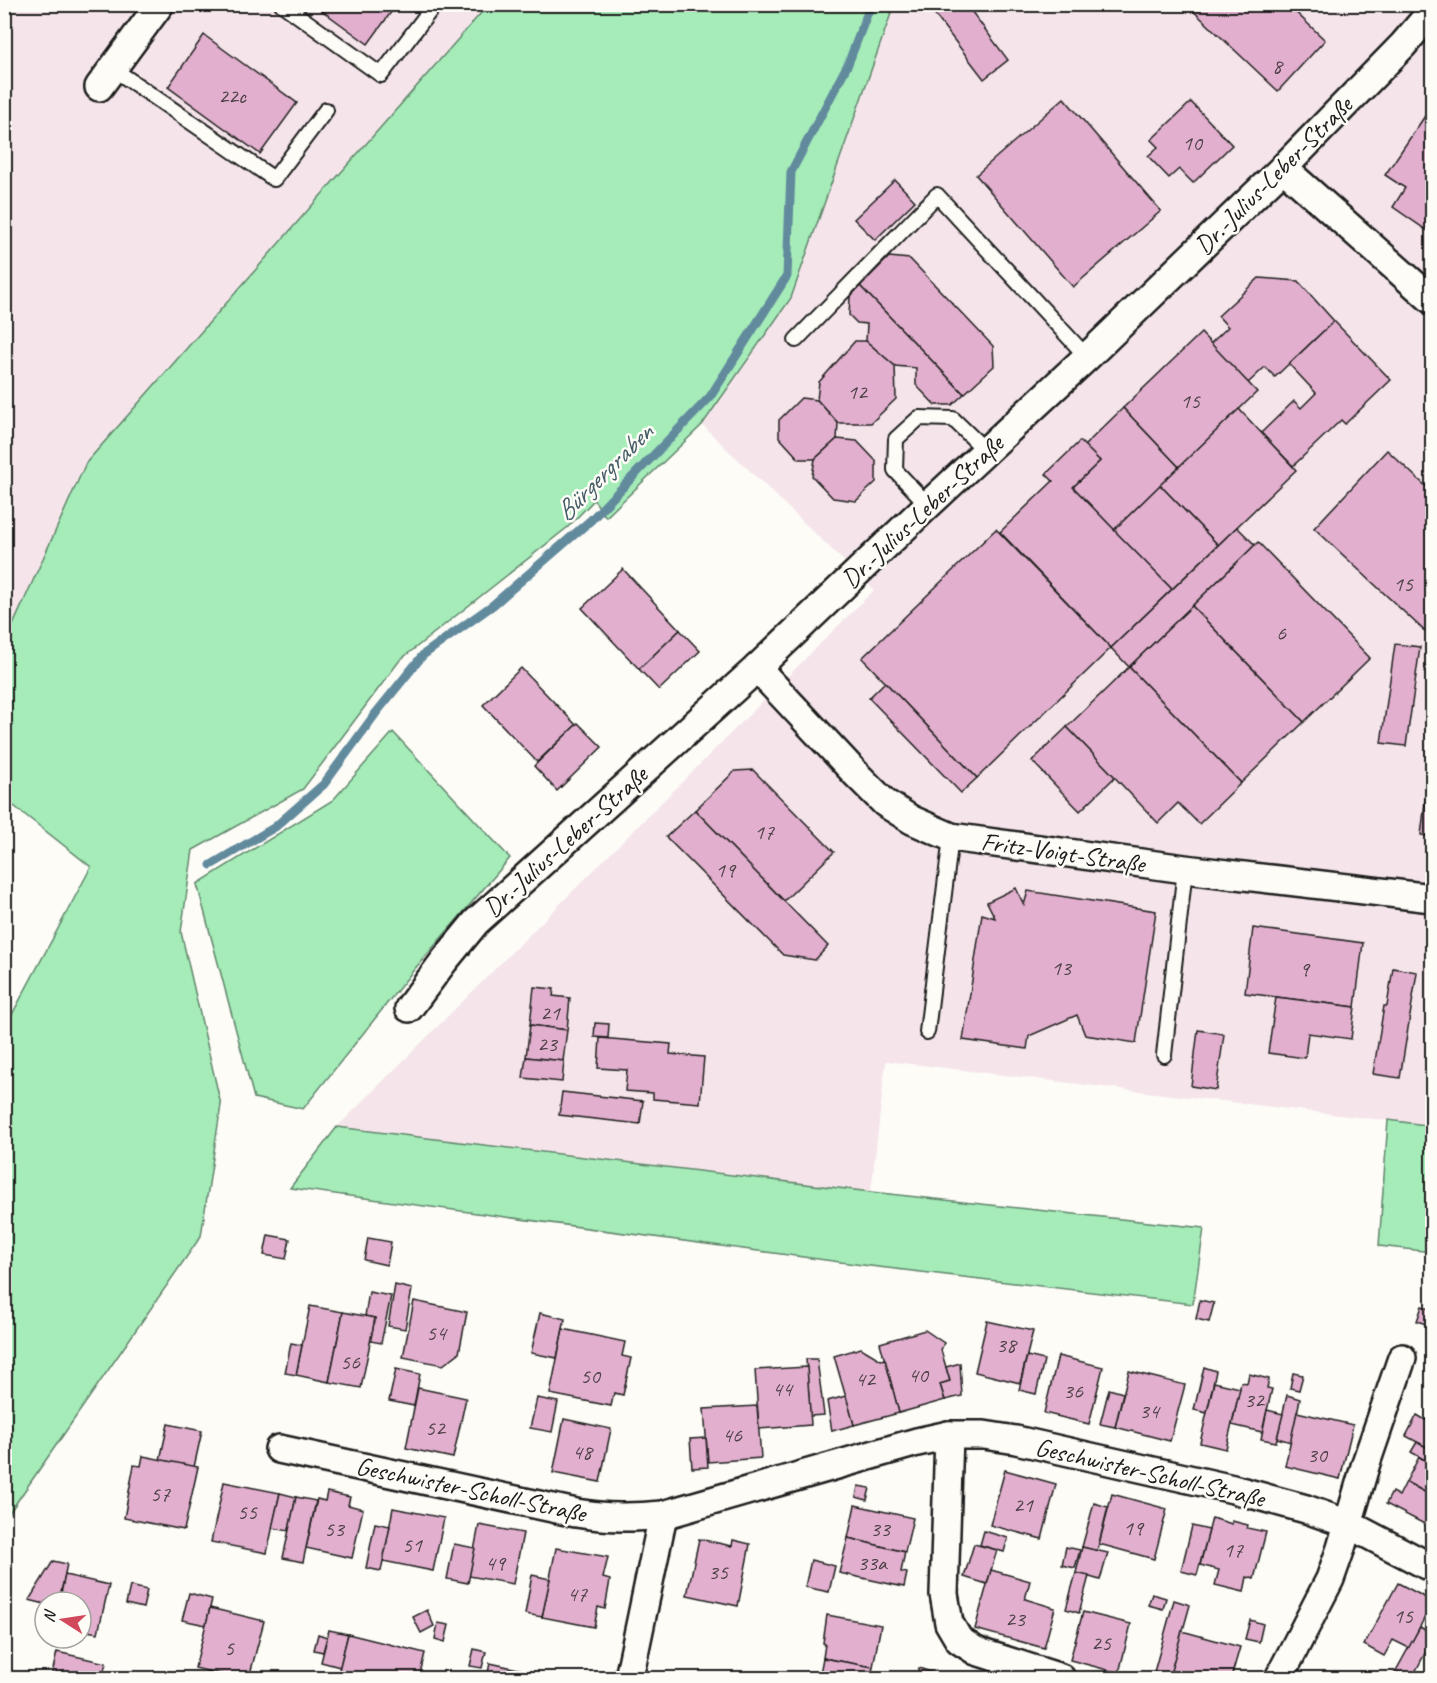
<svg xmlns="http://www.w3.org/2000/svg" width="1437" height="1683" font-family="Caveat,sans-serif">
<rect width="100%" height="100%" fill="#fdfcf7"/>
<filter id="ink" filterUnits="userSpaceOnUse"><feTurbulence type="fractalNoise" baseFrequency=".0167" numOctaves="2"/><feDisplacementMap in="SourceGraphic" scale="12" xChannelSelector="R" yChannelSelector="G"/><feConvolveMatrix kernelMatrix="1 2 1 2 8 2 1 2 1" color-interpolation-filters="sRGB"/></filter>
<g filter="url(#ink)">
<!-- built -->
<g fill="#f5e5eb">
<path d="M5 5H488L86 463 5 643Z"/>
<path d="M894 5H1432V1126L886 1061 871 1192 337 1127 874 590 702 425 791 298Z"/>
</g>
<!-- green -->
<g fill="#a5ecb9" stroke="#60846a" stroke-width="1.5">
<path d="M488 5H894L791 298 702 425 606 517 594 500 568 527 400 660 303 789 193 850 181 932 221 1105 201 1236 5 1519V1026L9 1020 91 867 5 799V643L86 463Z"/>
<path d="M393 732 510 858 412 972 303 1109 254 1098 197 884 333 800Z"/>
<path d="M1388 1120 1432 1126V1252L1379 1246Z"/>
<path d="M337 1127 871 1192 1204 1228 1193 1304 870 1266 290 1188Z"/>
</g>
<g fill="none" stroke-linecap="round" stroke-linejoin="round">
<!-- stream -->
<path stroke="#628a9d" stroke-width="9" d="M211 865 275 827 324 784 376 713 423 655 493 605 591 520 710 397 787 276 791 172 848 64 871 4"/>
</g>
<!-- building -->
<g fill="#e2b0ce" stroke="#1c1c1c" stroke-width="1.5">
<path d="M313 4H397L368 44Z"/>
<path d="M930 4H966L1008 60 984 79 928 6Z"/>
<path d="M1186 4H1287L1325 40 1278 91Z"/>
<path d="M204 35 297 103 260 154 168 87Z"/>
<path d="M1064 98 1161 211 1073 287 976 175Z"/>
<path d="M1191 102 1232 145 1193 183 1179 169 1169 178 1148 156 1158 147 1151 140Z"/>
<path d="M1429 110 1432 113V234L1393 207 1405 188 1385 175Z"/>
<path d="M895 180 915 201 875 240 854 219Z"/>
<path d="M889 257 910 259 993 346 994 366 964 394 860 286Z"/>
<path d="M1259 278 1298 281 1334 321 1275 377 1265 367 1248 383 1210 344 1228 327 1218 316Z"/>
<path d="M860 286 964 394 952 405H935L916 385V368L895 366 866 341 867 324 857 323 849 315 850 297Z"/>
<path d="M1334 321 1391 380 1345 424 1341 420 1293 466 1261 433 1294 401 1301 408 1316 393 1289 364Z"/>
<path d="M1201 333 1257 392 1179 467 1123 408Z"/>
<path d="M855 341H866L895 366 896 399 871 423H838L817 400 819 382Z"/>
<path d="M801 398 817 400 838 423 837 439 815 459H799L779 437V420Z"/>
<path d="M1123 408 1179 467 1114 530 1073 487 1100 461 1084 446Z"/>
<path d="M1239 409 1296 470 1218 545 1160 485Z"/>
<path d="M837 439 857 441 876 461V482L856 501 833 498 812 476 815 459Z"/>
<path d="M1080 441 1100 461 1073 487 1172 589 1111 648 1000 532 1053 481 1046 474Z"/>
<path d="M1387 450 1432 492V638L1314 528Z"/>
<path d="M1160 485 1218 545 1172 589 1114 530Z"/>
<path d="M1237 527 1255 545 1129 667 1111 648Z"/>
<path d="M996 529 1111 648 977 778 862 658Z"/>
<path d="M1258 542 1370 658 1304 722 1192 606Z"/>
<path d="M623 569 680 630 639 669 582 608Z"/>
<path d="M1192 606 1304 722 1241 783 1129 667Z"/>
<path d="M680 630 700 651 659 690 639 669Z"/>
<path d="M1395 644 1420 647 1406 746 1381 743Z"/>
<path d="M1129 667 1241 783 1199 824 1178 803 1158 823 1067 727Z"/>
<path d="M521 668 576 725 537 762 483 705Z"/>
<path d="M885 682 977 778 961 793 869 698Z"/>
<path d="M578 723 602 747 557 791 534 766Z"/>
<path d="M1067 727 1115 777 1080 811 1032 761Z"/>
<path d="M1432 747V837L1421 835Z"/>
<path d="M753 770 834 852 784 901 695 810 735 771Z"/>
<path d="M695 810 828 946 815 960 783 955 666 837Z"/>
<path d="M1016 888 1024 905 1028 891 1156 911 1136 1043 1085 1035 1077 1015 1029 1036 1027 1049 963 1040 982 914 995 918 987 902Z"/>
<path d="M1253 928 1363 943 1355 1007 1245 993Z"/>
<path d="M1393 968 1417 972 1400 1078 1373 1074 1384 1006H1387Z"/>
<path d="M534 987 554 989 553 996 570 998 567 1030 530 1025Z"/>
<path d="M1276 997 1355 1007 1351 1039 1308 1033 1305 1058 1268 1053Z"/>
<path d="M595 1023 609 1024 608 1038 594 1037Z"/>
<path d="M530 1025 567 1030 563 1061 526 1057Z"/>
<path d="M1198 1030 1224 1034 1216 1090 1191 1086Z"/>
<path d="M600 1038 671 1044 670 1054 704 1057 700 1103 653 1099V1093L625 1091 627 1070 598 1068Z"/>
<path d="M526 1057 564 1061 562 1082 523 1078Z"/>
<path d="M562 1092 643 1101 640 1124 559 1115Z"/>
<path d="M268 1235 290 1239 286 1259 264 1255Z"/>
<path d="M368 1238 391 1242 387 1265 364 1260Z"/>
<path d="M395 1285 412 1289 405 1329 388 1326Z"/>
<path d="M369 1292 391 1296 381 1343 370 1341 375 1318 365 1316Z"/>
<path d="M1200 1300 1214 1303 1209 1322 1196 1319Z"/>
<path d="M414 1301 467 1312 459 1353 443 1365 403 1357Z"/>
<path d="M310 1306 343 1312 329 1382 296 1375Z"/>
<path d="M1422 1306 1432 1310V1326L1417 1321Z"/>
<path d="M343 1312 375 1318 361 1388 329 1382Z"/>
<path d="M540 1313 565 1319 557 1358 531 1353Z"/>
<path d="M987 1321 1033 1331 1020 1383 975 1372Z"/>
<path d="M563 1329 625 1342 622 1356 631 1358 623 1395 614 1393 611 1406 550 1394Z"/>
<path d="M925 1330 944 1343 941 1350 950 1381 940 1384 945 1400 899 1413 880 1343Z"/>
<path d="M291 1343 302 1345 296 1375 285 1373Z"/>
<path d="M861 1348 881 1360 885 1359 899 1413 854 1425 834 1356Z"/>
<path d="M1027 1356 1044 1360 1036 1394 1019 1390Z"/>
<path d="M1058 1356 1103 1367 1089 1424 1044 1413Z"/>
<path d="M806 1359H817L824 1415 810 1416Z"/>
<path d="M960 1363 962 1396 945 1400 940 1384 950 1381 946 1367Z"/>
<path d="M807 1367 811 1425 759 1429 755 1370Z"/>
<path d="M1204 1367 1216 1371 1207 1413 1194 1410Z"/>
<path d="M396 1369 420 1374 414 1406 389 1401Z"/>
<path d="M1129 1371 1185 1385 1170 1441 1115 1427Z"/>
<path d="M1293 1373 1303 1375 1299 1390 1290 1388Z"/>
<path d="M1249 1374 1269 1379 1267 1388 1272 1389 1262 1432 1232 1425 1241 1382 1247 1383Z"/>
<path d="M1214 1382 1240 1388 1226 1449 1200 1443Z"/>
<path d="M418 1388 466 1398 453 1458 406 1448Z"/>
<path d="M1109 1389 1123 1393 1115 1427 1100 1424Z"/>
<path d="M1287 1395 1300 1399 1291 1442 1277 1438Z"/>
<path d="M846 1396 854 1425 832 1431 827 1401Z"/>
<path d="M537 1398 558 1402 552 1432 530 1428Z"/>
<path d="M757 1406 761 1458 708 1462 704 1409Z"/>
<path d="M1267 1410 1283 1414 1276 1442 1261 1439Z"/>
<path d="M1297 1412 1353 1425 1340 1479 1285 1466Z"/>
<path d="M1417 1415 1432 1424V1445L1430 1449 1406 1436Z"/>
<path d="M564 1419 611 1429 600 1482 553 1473Z"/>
<path d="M168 1424 202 1431 194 1467 160 1460Z"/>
<path d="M706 1438 708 1467 692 1468 690 1439Z"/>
<path d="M1417 1442 1432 1450V1464L1411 1452Z"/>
<path d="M143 1456 198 1467 184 1530 124 1518 134 1465 141 1466Z"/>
<path d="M1419 1457 1432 1464V1496L1406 1482Z"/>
<path d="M1005 1470 1056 1484 1042 1539 990 1525Z"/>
<path d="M224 1482 280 1493 267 1553 211 1542Z"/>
<path d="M1406 1482 1432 1496V1528L1386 1504 1392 1492 1399 1496Z"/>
<path d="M858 1486 870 1488 867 1500 856 1497Z"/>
<path d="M327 1492 350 1497 348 1505 363 1509 352 1558 306 1548 317 1499 325 1501Z"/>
<path d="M280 1493 296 1497 289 1531 272 1528Z"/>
<path d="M1112 1494 1167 1509 1154 1559 1099 1544Z"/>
<path d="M296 1497 316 1501 303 1562 283 1558Z"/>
<path d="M1094 1503 1108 1507 1097 1551 1082 1547Z"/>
<path d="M855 1505 913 1518 905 1552 848 1538Z"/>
<path d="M393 1508 444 1518 433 1571 383 1561Z"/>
<path d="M1212 1518 1232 1524V1521L1248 1525 1247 1528 1266 1532 1254 1579 1247 1577 1244 1592 1215 1585 1219 1570 1200 1565Z"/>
<path d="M375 1523 390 1526 381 1571 366 1568Z"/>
<path d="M479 1525 523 1533 513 1584 469 1576Z"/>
<path d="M1192 1526 1209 1530 1197 1575 1181 1571Z"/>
<path d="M984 1531 1008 1538 1004 1552 980 1545Z"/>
<path d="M848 1538 905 1552 901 1572 907 1573 904 1587 839 1573Z"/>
<path d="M699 1539 732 1546 733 1540 750 1544 738 1606 687 1595Z"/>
<path d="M454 1544 475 1548 468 1583 447 1579Z"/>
<path d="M974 1544 997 1550 987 1584 964 1577Z"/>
<path d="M1066 1547 1080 1550 1075 1568 1062 1565Z"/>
<path d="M1082 1547 1108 1553 1100 1580 1076 1573Z"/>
<path d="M556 1548 608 1557 603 1578 610 1580 605 1609 598 1607 594 1627 542 1617Z"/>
<path d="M811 1560 835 1566 829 1592 805 1587Z"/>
<path d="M53 1561 67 1564 59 1602H45V1604L29 1600Z"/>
<path d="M991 1570 1030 1581 1025 1599 1055 1608 1044 1648 975 1629Z"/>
<path d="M1076 1573 1089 1576 1079 1613 1066 1609Z"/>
<path d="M65 1575 109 1585 98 1633 81 1630V1602H59Z"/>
<path d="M532 1575 550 1579 542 1617 525 1614Z"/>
<path d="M1398 1583 1432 1601V1603L1409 1648 1393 1640 1384 1656 1364 1645Z"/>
<path d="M130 1586 147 1590 143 1608 126 1604Z"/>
<path d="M189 1593 212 1599 206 1625 182 1620Z"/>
<path d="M1152 1594 1166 1598 1163 1609 1148 1605Z"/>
<path d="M1174 1600 1190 1605 1170 1676 1154 1672Z"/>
<path d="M210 1608 264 1621 249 1678H236L195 1668Z"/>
<path d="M427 1610 434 1626 421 1633 413 1617Z"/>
<path d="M1083 1612 1131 1624 1119 1673 1070 1660Z"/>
<path d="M827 1615 881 1625 873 1667 823 1658 825 1644 823 1643Z"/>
<path d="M1250 1620 1263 1624 1259 1642 1245 1639Z"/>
<path d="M438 1623 449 1625 445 1642 435 1639Z"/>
<path d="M1420 1627 1432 1634V1640L1412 1678H1392Z"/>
<path d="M329 1630 348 1634 340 1667 321 1662Z"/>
<path d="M1182 1631 1240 1647 1231 1678H1169Z"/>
<path d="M318 1634 327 1637 323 1652 314 1650Z"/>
<path d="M348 1634 425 1653 419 1678H337Z"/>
<path d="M474 1649 486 1652 482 1668 470 1666Z"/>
<path d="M57 1652 106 1663 102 1678H51Z"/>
<path d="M823 1658 873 1667 871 1678H819Z"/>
<path d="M490 1663 559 1678H487Z"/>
<path d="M919 1668 948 1678H915Z"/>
<path d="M207 1671 236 1678H205Z"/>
</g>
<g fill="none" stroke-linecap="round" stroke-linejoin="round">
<!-- service casing -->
<g stroke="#1c1c1c" stroke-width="18">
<g id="service">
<path d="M282 4 381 75 435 4"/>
<path d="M112 68 274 179 326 110"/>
<path d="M796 340 937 195 1087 357"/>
<path d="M928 505 895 470 896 439 919 418 953 419 986 451"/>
<path d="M927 1032 951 837"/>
<path d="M1164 1055 1185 869"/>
</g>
</g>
<!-- minor casing -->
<g stroke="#1c1c1c" stroke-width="32">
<g id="minor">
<path d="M99 87 160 4"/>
<path d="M1283 168 1432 300"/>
<path d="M757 668 857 775 885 803 912 820 951 837 1185 869 1432 898"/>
<path d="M409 1008 444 961 476 922 757 668 928 505 1087 357 1283 168 1403 45 1432 11"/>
<path d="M949 1435 944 1594 949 1623 959 1640 976 1651 1061 1678"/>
<path d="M279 1449 576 1513C608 1518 632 1518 663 1515L917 1442 949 1435H984L1016 1440 1233 1489 1306 1509 1348 1524 1432 1568"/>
<path d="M629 1678 663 1515"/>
<path d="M1279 1678 1330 1579 1341 1548 1366 1463 1402 1358"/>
</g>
</g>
<!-- service -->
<use href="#service" stroke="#fdfcf7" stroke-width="14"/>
<!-- minor -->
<use href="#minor" stroke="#fdfcf7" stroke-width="27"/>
</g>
</g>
<g text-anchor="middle" stroke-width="5" stroke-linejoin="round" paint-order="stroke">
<!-- number labels -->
<g font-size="22" fill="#4e4148">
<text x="1277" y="73">8</text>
<text x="232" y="103">22c</text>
<text x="1192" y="150">10</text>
<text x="857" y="399">12</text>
<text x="1190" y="408">15</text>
<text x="1403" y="591">15</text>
<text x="1281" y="640">6</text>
<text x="764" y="839">17</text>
<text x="725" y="877">19</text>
<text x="1061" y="975">13</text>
<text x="1304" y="976">9</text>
<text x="550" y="1020">21</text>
<text x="547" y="1051">23</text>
<text x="436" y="1340">54</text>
<text x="1006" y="1352">38</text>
<text x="350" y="1369">56</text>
<text x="918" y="1382">40</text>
<text x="590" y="1383">50</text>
<text x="865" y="1386">42</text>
<text x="782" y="1396">44</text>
<text x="1073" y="1398">36</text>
<text x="1254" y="1407">32</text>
<text x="1149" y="1418">34</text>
<text x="435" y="1435">52</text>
<text x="732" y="1442">46</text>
<text x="582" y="1459">48</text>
<text x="1317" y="1462">30</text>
<text x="160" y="1501">57</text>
<text x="1023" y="1512">21</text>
<text x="247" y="1519">55</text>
<text x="1133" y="1535">19</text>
<text x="334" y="1536">53</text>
<text x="880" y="1536">33</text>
<text x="412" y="1552">51</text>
<text x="1233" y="1557">17</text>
<text x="495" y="1570">49</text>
<text x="872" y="1570">33a</text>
<text x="718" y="1579">35</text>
<text x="577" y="1601">47</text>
<text x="1403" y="1623">15</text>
<text x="1015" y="1626">23</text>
<text x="1101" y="1650">25</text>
<text x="229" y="1655">5</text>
</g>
<!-- street labels -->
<g font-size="26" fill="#1c1c1c" stroke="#fdfcf7">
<text transform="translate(1273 175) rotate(-45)" y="9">Dr.-Julius-Leber-Straße</text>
<text transform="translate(922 511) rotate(-43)" y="9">Dr.-Julius-Leber-Straße</text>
<text transform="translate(565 841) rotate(-42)" y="9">Dr.-Julius-Leber-Straße</text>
<text transform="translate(1063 852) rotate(8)" y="9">Fritz-Voigt-Straße</text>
<text transform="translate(1150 1472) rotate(13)" y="9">Geschwister-Scholl-Straße</text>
<text transform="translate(471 1489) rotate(12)" y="9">Geschwister-Scholl-Straße</text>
</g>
<!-- water labels -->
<g font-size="27" font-style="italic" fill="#455c67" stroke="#fdfcf7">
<text transform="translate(604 472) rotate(-45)" y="9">Bürgergraben</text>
</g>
</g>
<!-- margin -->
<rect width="1437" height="1683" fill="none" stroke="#fdfcf7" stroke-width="24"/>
<rect x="12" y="12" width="1413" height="1659" fill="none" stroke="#1c1c1c" stroke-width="2" filter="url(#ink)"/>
<!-- north arrow -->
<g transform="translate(63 1620) rotate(282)"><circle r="28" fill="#fdfcf7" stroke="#a3a29f" stroke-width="1.5"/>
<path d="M0-4.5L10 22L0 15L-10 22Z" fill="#d1495b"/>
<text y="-9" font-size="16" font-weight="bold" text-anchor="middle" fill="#1c1c1c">N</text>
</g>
</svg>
